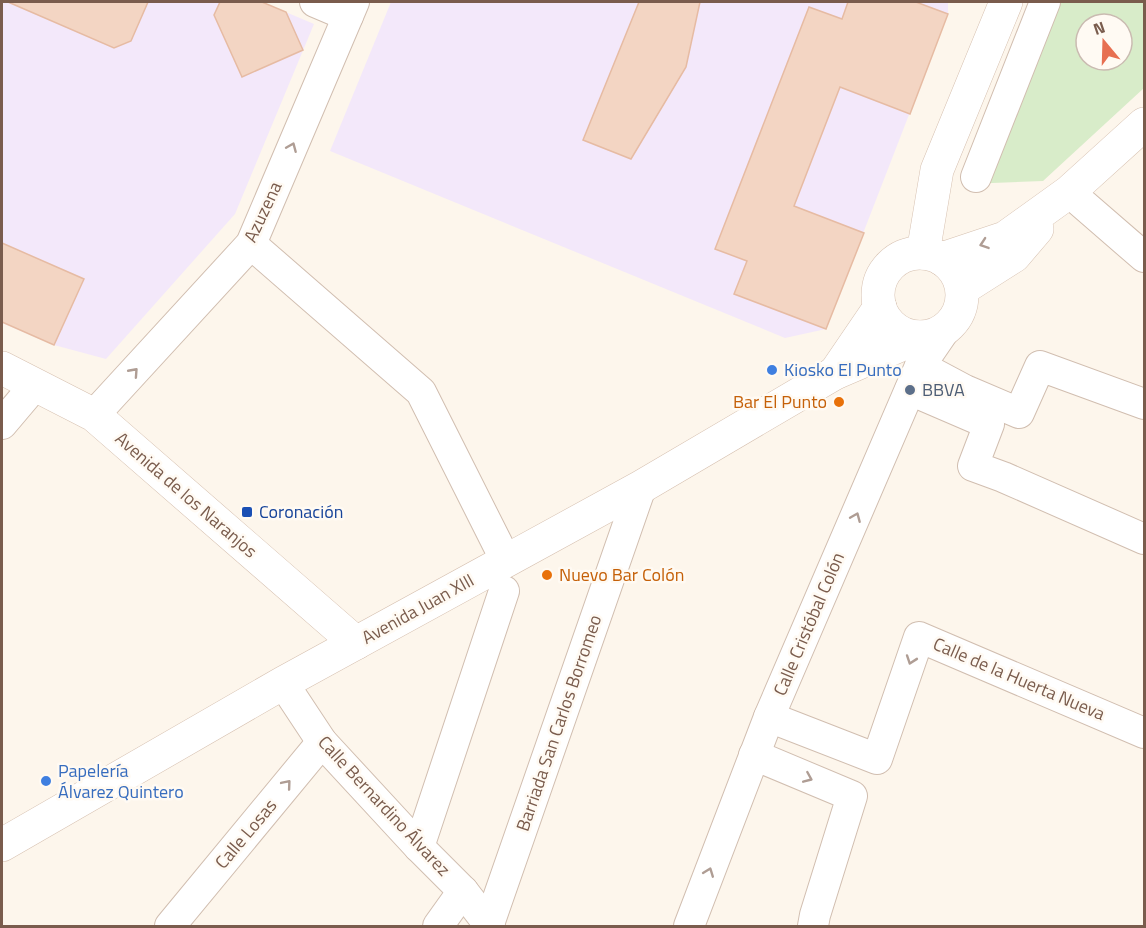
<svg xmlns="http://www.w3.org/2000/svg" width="1146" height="928" font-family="'Titillium Web',sans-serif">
<rect width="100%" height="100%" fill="#fdf6ec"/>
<!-- education -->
<g fill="#f3e8fa">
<path d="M2 2H262L314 24 235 214 106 359 54 345 2 323Z"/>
<path d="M391 2H948V14L826 329 785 338 330 151Z"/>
</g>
<!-- green -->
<path fill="#d8ecc9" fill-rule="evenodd" d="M1029 2H1144V88L1043 181 967 184ZM1086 24H1122V60H1086Z"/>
<!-- building -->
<g fill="#f3d5c3" stroke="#e6bba3" stroke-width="1.5">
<path d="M8 2H148L131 41 114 48Z"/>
<path d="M220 2H262L286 12 303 50 242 77 214 15Z"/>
<path d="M639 2H700L686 67 631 159 583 140Z"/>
<path d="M848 2H916L948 14 910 114 840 87 794 206 864 233 826 329 734 294 747 261 715 249 809 7 842 19Z"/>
<path d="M2 243 84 279 54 345 2 322Z"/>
</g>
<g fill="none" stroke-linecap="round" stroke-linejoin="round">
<!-- street casing -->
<g stroke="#d1beb0" stroke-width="32">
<g id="street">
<path d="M315 2 348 16"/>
<path d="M976 177 1045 2"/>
<path d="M1069 192 1144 257"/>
<path d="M251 244 421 392 506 561"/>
<path d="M920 366 965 390 1019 413 1040 366 1144 404"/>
<path d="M910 390 989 424 973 466 1003 477 1144 539"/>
<path d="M94 415 251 244 354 2"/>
<path d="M2 424 35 385"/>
<path d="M283 683 322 742 419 847 463 891 490 926"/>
<path d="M769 717 877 759 919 637 1144 733"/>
<path d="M754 755 852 796 815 915 813 926"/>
<path d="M419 847 504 591"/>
<path d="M489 924 641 487"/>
<path d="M170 926 322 742"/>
<path d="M438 926 463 891"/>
<path d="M689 926 769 717 920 366 946 328"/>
</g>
</g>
<!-- secondary casing -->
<g stroke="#d6c0b0" stroke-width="34">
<g id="secondary">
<path d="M923 253 937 170 1006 2"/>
<circle cx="920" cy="295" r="42"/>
<path d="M942 259 1005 238 1069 192 1144 124"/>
<path d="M962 289 1014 256 1037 229"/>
<path d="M2 368 94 415 356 643"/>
<path d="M835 373 880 307"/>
<path d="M2 845 283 683 641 487 835 373 919 337"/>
</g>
</g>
<!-- street -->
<use href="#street" stroke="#fff" stroke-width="30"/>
<!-- secondary -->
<use href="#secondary" stroke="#fff" stroke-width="33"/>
</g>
<!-- one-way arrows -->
<defs><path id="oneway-chevron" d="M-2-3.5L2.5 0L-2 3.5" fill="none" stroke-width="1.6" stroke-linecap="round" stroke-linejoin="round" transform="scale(1.5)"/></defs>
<g stroke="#af9d94">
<use href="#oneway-chevron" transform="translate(292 147) rotate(-67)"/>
<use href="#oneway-chevron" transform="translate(984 244) rotate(161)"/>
<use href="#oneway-chevron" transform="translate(134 372) rotate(-48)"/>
<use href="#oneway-chevron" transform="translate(856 517) rotate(-67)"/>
<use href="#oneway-chevron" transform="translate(911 660) rotate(109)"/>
<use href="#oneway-chevron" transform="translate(808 778) rotate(23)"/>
<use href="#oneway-chevron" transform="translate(287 784) rotate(-50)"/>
<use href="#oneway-chevron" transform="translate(709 872) rotate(-69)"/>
</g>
<!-- markers -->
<g fill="#3f7fe0" stroke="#fffaf3" stroke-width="2">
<circle cx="772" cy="370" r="6"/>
<circle cx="46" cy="781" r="6"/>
</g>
<circle fill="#5c6f8a" stroke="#fffaf3" stroke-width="2" cx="910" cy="390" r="6"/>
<g fill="#e8710a" stroke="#fffaf3" stroke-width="2">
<circle cx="839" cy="402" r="6"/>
<circle cx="547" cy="575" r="6"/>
</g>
<rect fill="#1a4fb4" stroke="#fffaf3" stroke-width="2" x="241" y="506" width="12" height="12" rx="3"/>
<g text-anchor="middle" stroke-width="5" stroke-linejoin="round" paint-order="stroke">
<!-- street labels -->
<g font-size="18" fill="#7a5c4d" stroke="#fffaf3">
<text transform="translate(263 212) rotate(-65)" y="6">Azuzena</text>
<text transform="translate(186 495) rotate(41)" y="6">Avenida de los Naranjos</text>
<text transform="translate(418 609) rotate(-29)" y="6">Avenida Juan XIII</text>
<text transform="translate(809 624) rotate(-67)" y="6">Calle Cristóbal Colón</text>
<text transform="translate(1019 679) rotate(23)" y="6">Calle de la Huerta Nueva</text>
<text transform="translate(559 723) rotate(-71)" y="6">Barriada San Carlos Borromeo</text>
<text transform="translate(384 806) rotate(47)" y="6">Calle Bernardino Álvarez</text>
<text transform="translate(246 834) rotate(-50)" y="6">Calle Losas</text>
</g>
<!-- shop labels -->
<g font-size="18" fill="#366cbe" stroke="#fffaf3" text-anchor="start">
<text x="784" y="376">Kiosko El Punto</text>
<text x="58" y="777">Papelería<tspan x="58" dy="21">Álvarez Quintero</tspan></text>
</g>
<!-- service labels -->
<g font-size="18" fill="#4e5e75" stroke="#fffaf3" text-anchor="start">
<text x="922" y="396">BBVA</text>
</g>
<!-- food labels -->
<g font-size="18" fill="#c56008" stroke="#fffaf3" text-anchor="end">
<text x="827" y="408">Bar El Punto</text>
<text x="559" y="581" text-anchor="start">Nuevo Bar Colón</text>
</g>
<!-- transit labels -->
<g font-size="18" fill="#164399" stroke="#fffaf3" text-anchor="start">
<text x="259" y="518">Coronación</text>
</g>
</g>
<!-- border -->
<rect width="1146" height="928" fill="none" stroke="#7a5c4d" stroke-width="6"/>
<!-- north arrow -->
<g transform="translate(1104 42) rotate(341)"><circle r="28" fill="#fffaf3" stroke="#cabbb1" stroke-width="1.5"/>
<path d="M0-4.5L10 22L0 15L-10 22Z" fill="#e76f51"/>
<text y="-9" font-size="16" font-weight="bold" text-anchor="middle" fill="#7a5c4d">N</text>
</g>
</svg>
